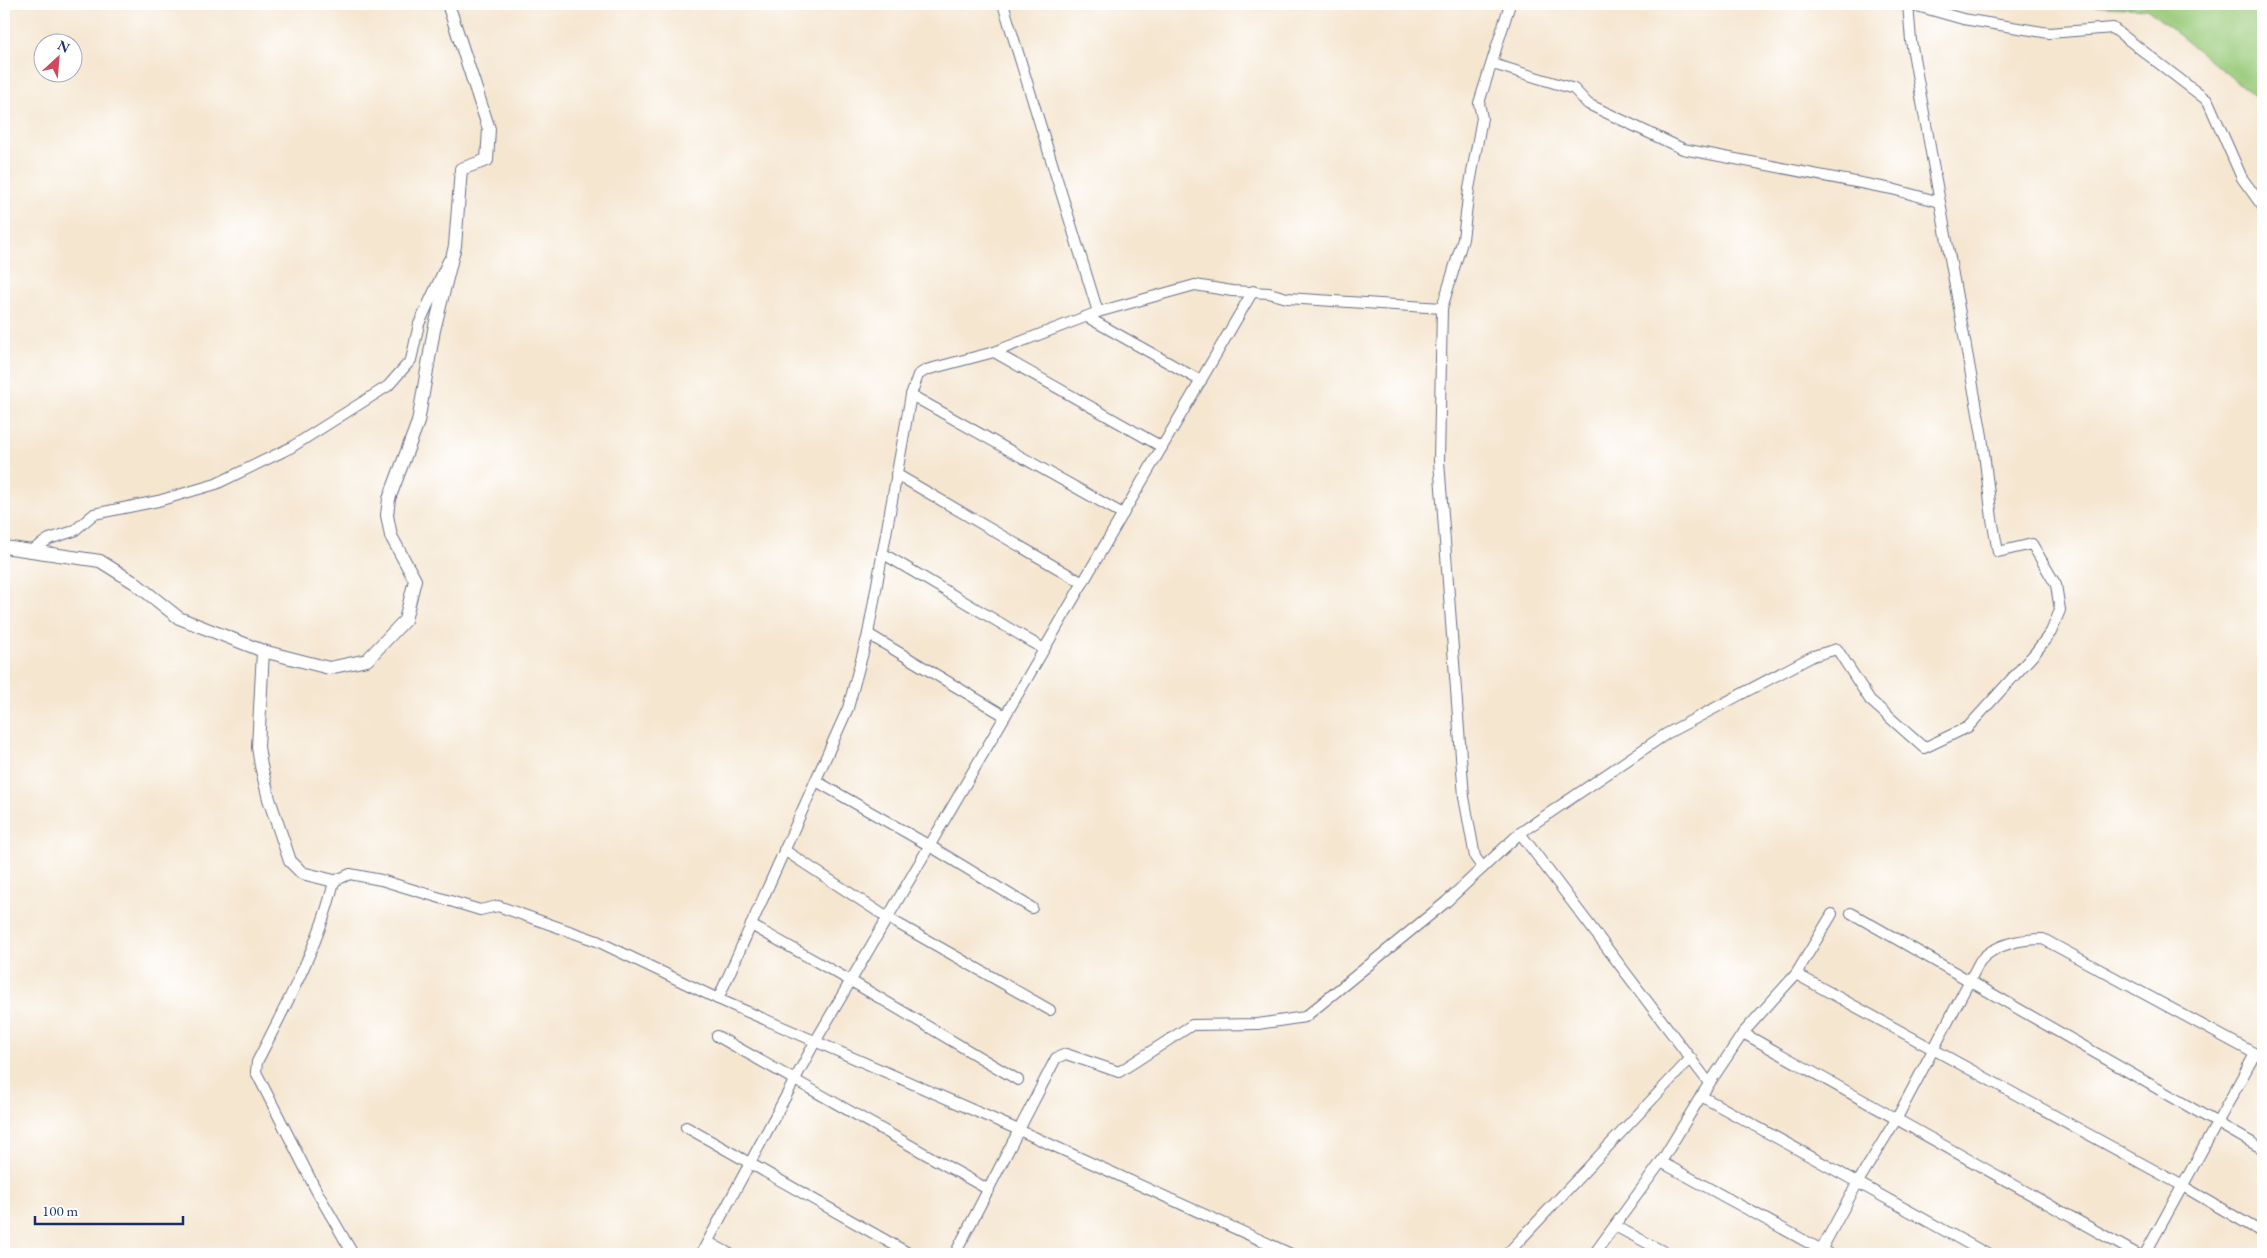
<svg xmlns="http://www.w3.org/2000/svg" width="2267" height="1258" font-family="'EB Garamond',serif">
<rect width="100%" height="100%" fill="#fff"/>
<filter id="ink" filterUnits="userSpaceOnUse"><feTurbulence type="fractalNoise" baseFrequency=".02" numOctaves="2"/><feDisplacementMap in="SourceGraphic" scale="10" xChannelSelector="R" yChannelSelector="G"/><feConvolveMatrix kernelMatrix="1 2 1 2 8 2 1 2 1" color-interpolation-filters="sRGB"/></filter>
<filter id="wash" filterUnits="userSpaceOnUse"><feTurbulence type="fractalNoise" baseFrequency=".0096" numOctaves="4" result="noise"/><feDisplacementMap in="SourceGraphic" scale="20" xChannelSelector="R" yChannelSelector="G"/><feGaussianBlur stdDeviation="1.12" result="paint"/><feColorMatrix in="noise" values="0 0 0 0 0 0 0 0 0 0 0 0 0 0 0 0 0 1.4 0 .05"/><feComposite in="paint" operator="in"/></filter>
<g filter="url(#wash)">
<rect width="100%" height="100%" fill="#f5e6d0"/>
<!-- green -->
<path fill="#9acb7a" stroke="#5a7d6c" d="M2050 4H2263V103L2147 9Z"/>
</g>
<g filter="url(#ink)">
<g fill="none" stroke-linecap="round" stroke-linejoin="round">
<!-- minor casing -->
<g stroke="#676f86" stroke-width="12">
<g id="minor">
<path d="M1003 4 1098 312"/>
<path d="M1910 4 1963 19 2049 33 2113 28 2208 101 2242 178 2263 207"/>
<path d="M1493 64 1574 89 1588 104 1683 149 1892 189 1940 202"/>
<path d="M1087 317 1201 381"/>
<path d="M994 352 1162 447"/>
<path d="M911 395 1123 514"/>
<path d="M896 474 1083 583"/>
<path d="M31 551 49 539 74 531 94 514 158 501 216 484 290 448 388 386 411 360 419 324 448 261"/>
<path d="M882 553 1044 649"/>
<path d="M868 634 1005 716"/>
<path d="M816 781 930 846 1032 908"/>
<path d="M1520 833 1709 1083"/>
<path d="M784 850 888 918 1050 1010"/>
<path d="M1483 868 1475 857 1464 797 1439 461 1442 308 1463 239 1469 189 1482 118 1479 103 1510 4"/>
<path d="M1851 913 2263 1149"/>
<path d="M751 925 851 981 1018 1080"/>
<path d="M1796 974 2181 1185 2263 1233"/>
<path d="M718 999 848 708 868 634 911 395 918 375 926 370 994 352 1098 312 1195 285 1232 291 1269 293 1287 298 1442 308"/>
<path d="M1743 1033 2137 1254"/>
<path d="M717 1036 989 1190"/>
<path d="M1701 1096 1987 1254"/>
<path d="M686 1127 910 1254"/>
<path d="M1661 1162 1829 1254"/>
<path d="M1615 1226 1668 1254"/>
<path d="M708 1242 730 1254"/>
<path d="M353 1254 316 1190 256 1072 257 1062C285 1007 321 941 334 881L350 874 381 880 480 910 498 906 597 941 718 999 1021 1131 1291 1254"/>
<path d="M701 1254 815 1042 1253 291"/>
<path d="M955 1254 1056 1058 1066 1054 1119 1072 1192 1025 1258 1024 1305 1017 1446 902 1520 833 1666 734 1813 656 1837 649 1870 700 1924 748 1968 727 2035 653 2051 632 2060 610 2056 585 2032 544 1998 552 1992 519 1982 436 1911 41 1908 4"/>
<path d="M1507 1254 1691 1058"/>
<path d="M1594 1254 1661 1162 1701 1096 1743 1033 1796 974 1832 914"/>
<path d="M1819 1254 1858 1182 1897 1118 1980 961C1994 944 2022 939 2043 939L2263 1058"/>
<path d="M2145 1254 2255 1054"/>
</g>
</g>
<!-- tertiary casing -->
<g stroke="#676f86" stroke-width="14">
<g id="tertiary">
<path d="M4 547 100 561 135 583 179 618 263 651 258 747 261 766 269 799 290 861 302 873 334 881"/>
<path d="M263 651 329 668 367 660 405 620 415 580 391 536 387 515 389 499 418 422 434 330 455 246 461 169 487 160 489 129 448 4"/>
</g>
</g>
<!-- minor -->
<use href="#minor" stroke="#fff" stroke-width="10"/>
<!-- tertiary -->
<use href="#tertiary" stroke="#fff" stroke-width="12"/>
</g>
</g>
<!-- margin -->
<rect width="2267" height="1258" fill="none" stroke="#fff" stroke-width="20"/>
<!-- north arrow -->
<g transform="translate(58 58) rotate(26)"><circle r="24" fill="#ffffff" stroke="#a4acbf"/>
<path d="M0-4L9 19L0 12L-9 19Z" fill="#d1495b"/>
<text y="-8" font-size="14" font-weight="bold" text-anchor="middle" fill="#1b2f5e">N</text>
</g>
<!-- scale -->
<path d="M35 1216v8h148v-8" fill="none" stroke="#1b2f5e" stroke-width="2.5"/>
<text x="42" y="1216" font-size="15" fill="#1b2f5e" stroke="#ffffff" stroke-width="4" paint-order="stroke">100 m</text>
</svg>
